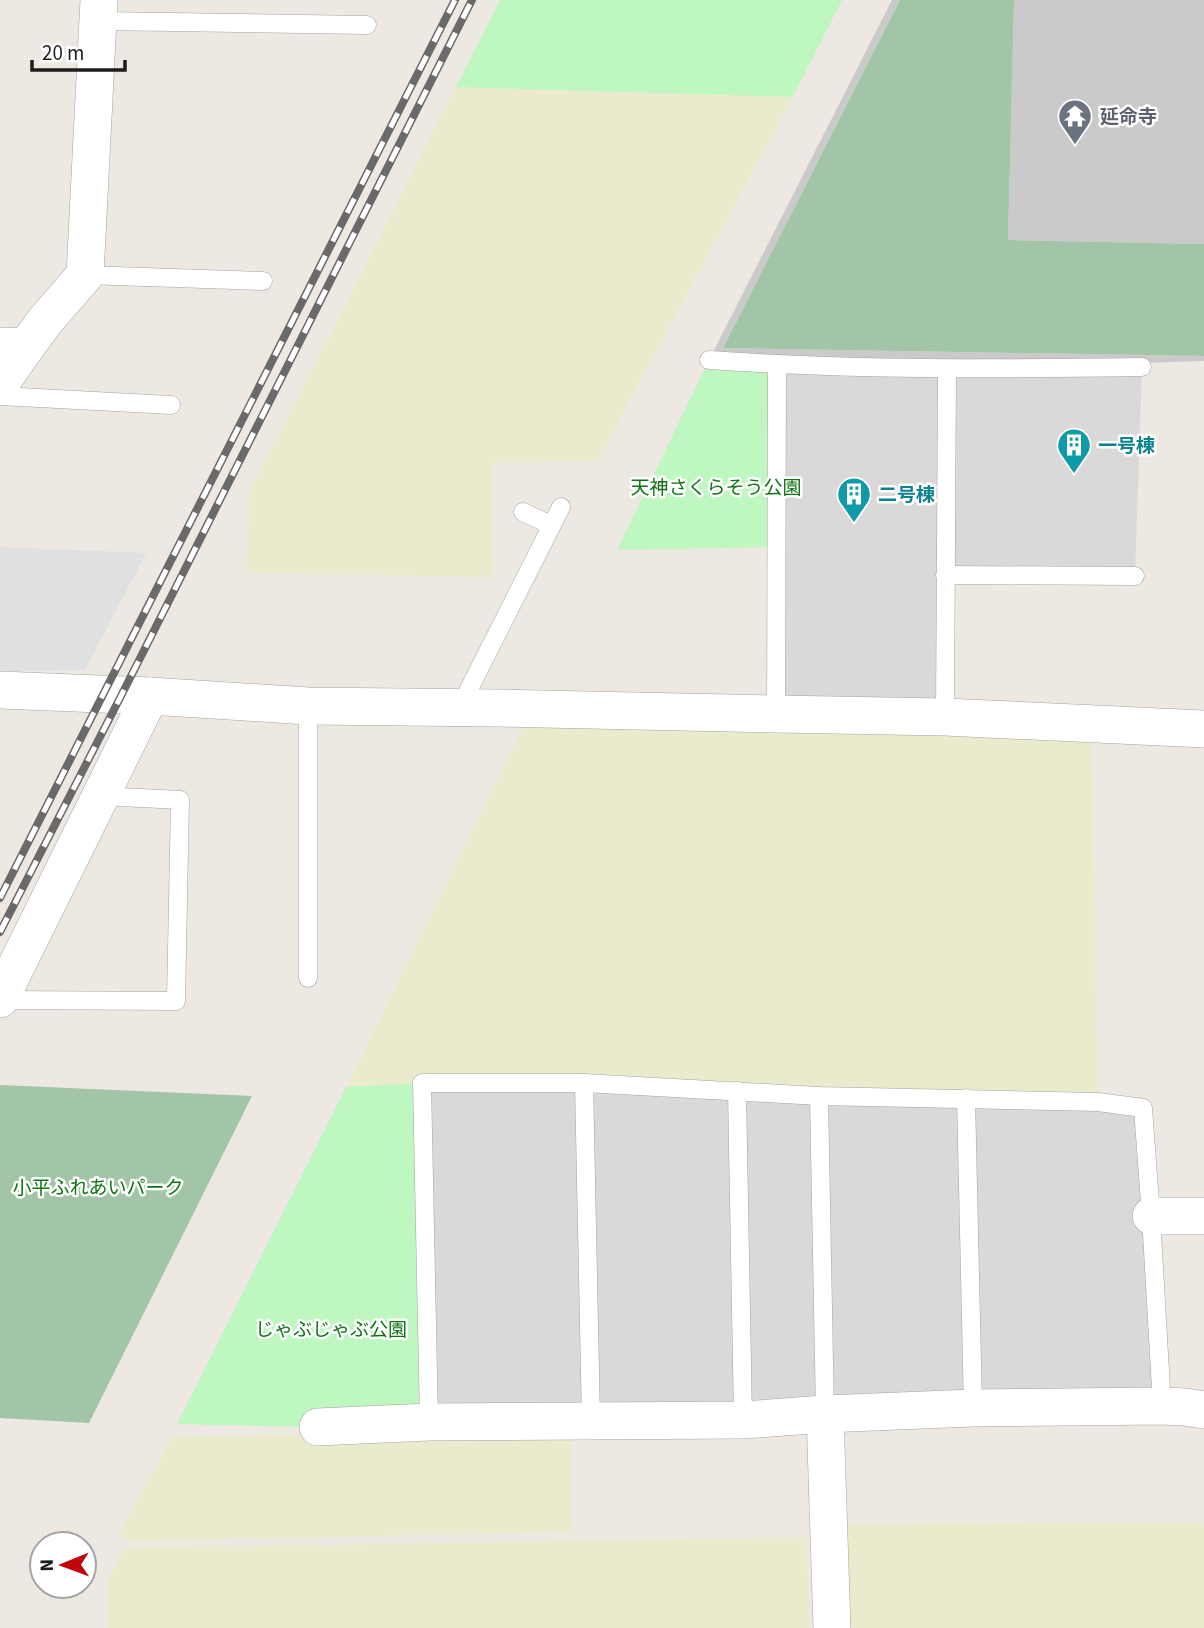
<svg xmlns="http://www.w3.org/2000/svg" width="1204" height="1628" font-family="'Source Sans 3','Noto Sans JP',sans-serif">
<rect width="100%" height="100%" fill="#ede8e1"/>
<!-- residential -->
<g fill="#dad8d8">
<path d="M777 364 1142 367 1135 576 945 575V717L776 714Z"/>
<path d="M422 1083 1143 1108 1162 1406 429 1422Z"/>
</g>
<!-- religious -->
<g fill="#cacaca">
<path d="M892 0H900L723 348 1204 356V361L947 369 709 360Z"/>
<path d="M1014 0H1204V244L1008 240Z"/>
</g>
<!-- farmland -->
<g fill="#eaebcd">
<path d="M456 87 793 97 597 461 493 463 492 577 246 573 250 491Z"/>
<path d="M533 708 1091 723 1098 1102 346 1087Z"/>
<path d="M571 1431V1532L126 1541 120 1532 172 1437Z"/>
<path d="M1204 1522V1628H847L844 1524Z"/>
<path d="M807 1537 809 1628H107V1580L126 1548Z"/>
</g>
<!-- cemetery -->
<g fill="#a3c5a7">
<path d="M900 0H1014L1008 240 1204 244V356L723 348Z"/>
<path d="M0 1085 252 1096 89 1423 0 1418Z"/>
</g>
<!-- park -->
<g fill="#bef7c0">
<path d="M500 0H842L793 97 456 87Z"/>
<path d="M709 360 777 364V547L617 550Z"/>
<path d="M422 1083 429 1422 318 1427 177 1424 346 1087Z"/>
</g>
<!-- parking -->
<path fill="#e0e0e0" d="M0 547 146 553 85 670 0 671Z"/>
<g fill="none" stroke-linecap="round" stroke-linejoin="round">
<!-- lane casing -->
<g stroke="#a3a3a3" stroke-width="19">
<g id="lane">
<path d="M99 21 367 25"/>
<path d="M85 275 263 281"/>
<path d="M709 360C853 370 997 369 1142 367"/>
<path d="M0 396 171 405"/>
<path d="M523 512 551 525"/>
<path d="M945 575 1135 576"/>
<path d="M308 706V978"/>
<path d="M460 707 561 507"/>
<path d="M776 714 777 364"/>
<path d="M945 717 947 369"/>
<path d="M0 1000 176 1001 180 800 101 796"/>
<path d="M584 1083 591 1421"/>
<path d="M737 1091 743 1420"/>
<path d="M819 1096 825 1414"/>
<path d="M966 1098 973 1408"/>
<path d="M429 1422 422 1083H584L819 1096 1098 1102 1143 1108 1151 1216 1162 1406"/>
</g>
</g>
<!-- street casing -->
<g stroke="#a3a3a3" stroke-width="38">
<g id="street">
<path d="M0 346 26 347 45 321 85 275 99 0"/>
<path d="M0 384 26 347"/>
<path d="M0 690 150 696 308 706 497 708 776 714 945 717 1204 729"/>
<path d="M0 999 150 696"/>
<path d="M1151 1216H1204"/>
<path d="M825 1414 832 1628"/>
<path d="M318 1427 429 1422 743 1420 825 1414 973 1408 1162 1406 1185 1407 1204 1410"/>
</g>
</g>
<!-- lane -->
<use href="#lane" stroke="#fff" stroke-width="18"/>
<!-- street -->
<use href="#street" stroke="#fff" stroke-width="37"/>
<!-- rail casing -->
<g stroke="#6a6a6a" stroke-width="8">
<g id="rail">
<path d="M0 898 455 0"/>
<path d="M0 932 122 694 472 0"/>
</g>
</g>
<!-- rail -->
<use href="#rail" stroke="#fff" stroke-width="5" stroke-dasharray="16" stroke-linecap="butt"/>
</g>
<!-- icons -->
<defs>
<g id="temple-pin" transform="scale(1.75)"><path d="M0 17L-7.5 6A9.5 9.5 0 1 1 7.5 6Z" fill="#6b7280" stroke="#fff"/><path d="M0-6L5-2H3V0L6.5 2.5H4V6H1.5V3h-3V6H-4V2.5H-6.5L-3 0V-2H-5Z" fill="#fff"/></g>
<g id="building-pin" transform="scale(1.75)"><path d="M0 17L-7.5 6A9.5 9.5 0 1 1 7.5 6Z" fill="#0f9aa8" stroke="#fff"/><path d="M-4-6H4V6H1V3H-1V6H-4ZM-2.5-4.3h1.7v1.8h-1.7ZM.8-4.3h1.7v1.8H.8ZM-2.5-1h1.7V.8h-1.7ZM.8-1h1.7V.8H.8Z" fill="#fff"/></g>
</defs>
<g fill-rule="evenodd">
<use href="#temple-pin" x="1075" y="116"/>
<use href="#building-pin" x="1074" y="445"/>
<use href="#building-pin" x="854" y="494"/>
</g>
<g text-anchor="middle" stroke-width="5" stroke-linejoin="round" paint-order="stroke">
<!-- worship labels -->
<g font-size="19" font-weight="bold" fill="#5b616d" stroke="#fff" text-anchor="start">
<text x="1100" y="123">延命寺</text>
</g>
<!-- culture labels -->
<g font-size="19" font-weight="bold" fill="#0d838f" stroke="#fff" text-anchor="start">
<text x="1098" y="452">一号棟</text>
<text x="878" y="501">二号棟</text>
</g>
<!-- park labels -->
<g font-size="19" fill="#0f7413" stroke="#fff">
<text x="716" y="494">天神さくらそう公園</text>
<text x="98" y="1194">小平ふれあいパーク</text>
<text x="331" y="1336">じゃぶじゃぶ公園</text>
</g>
</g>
<!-- north arrow -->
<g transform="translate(63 1565) rotate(269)"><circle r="33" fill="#ffffff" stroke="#a4a4a4" stroke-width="2"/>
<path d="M0-5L12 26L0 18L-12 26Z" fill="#c0070e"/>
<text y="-10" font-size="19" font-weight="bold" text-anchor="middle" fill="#1c1c1c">N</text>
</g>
<!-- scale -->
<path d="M32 60v10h93v-10" fill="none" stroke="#1c1c1c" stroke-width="3.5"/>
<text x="42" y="60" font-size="21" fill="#1c1c1c" stroke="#ffffff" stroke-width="5" paint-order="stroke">20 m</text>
</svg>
